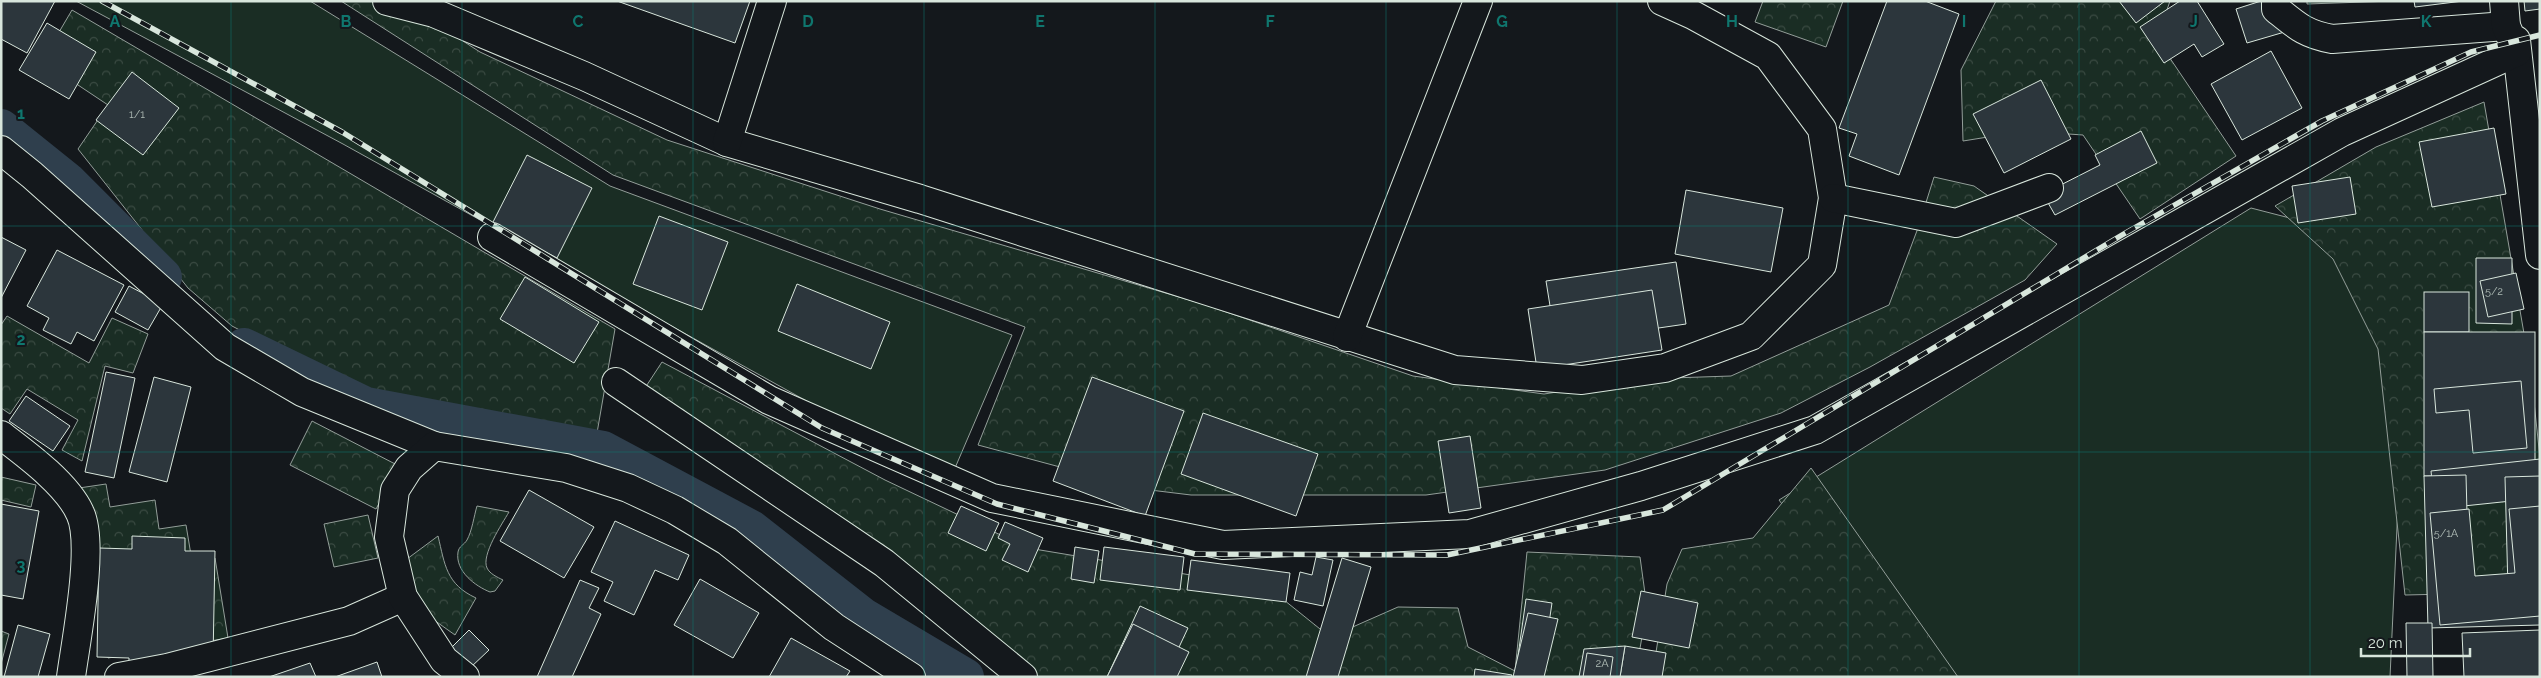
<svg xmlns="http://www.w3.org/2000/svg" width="2541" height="678" font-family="Raleway,sans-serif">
<defs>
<pattern id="forest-crowns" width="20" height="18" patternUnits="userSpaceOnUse" patternTransform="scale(1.25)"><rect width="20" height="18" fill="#1a2d24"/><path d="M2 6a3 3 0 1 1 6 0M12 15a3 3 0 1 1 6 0" fill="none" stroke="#3b4b43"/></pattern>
</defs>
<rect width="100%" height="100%" fill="#14181c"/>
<!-- green -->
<g fill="#1a2d24" stroke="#939e99">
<path d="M76 1H310L610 186 1012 335 955 468 830 414 343 144Z"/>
<path d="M2251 208 2410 249 2390 677H1913L1779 500Z"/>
</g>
<!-- forest -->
<g fill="url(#forest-crowns)" stroke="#939e99">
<path d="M341 1H401L480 52 667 140 880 209 1203 304 1413 376 1544 394 1641 379 1731 376 1889 305 1918 228 1934 177 1974 186 2057 244 2025 280 1870 367 1781 413 1605 470 1426 495H1191L1142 489 978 445 1025 327 613 175Z"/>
<path d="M1763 1H1843L1826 47 1755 22Z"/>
<path d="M1996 1H2170L2157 39 2236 156 2140 219 2083 135 2025 131 1963 141 1961 70Z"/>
<path d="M2307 1H2393L2307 4Z"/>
<path d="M72 10 615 329 597 433 507 422 364 395 232 326 188 288 78 149 108 105 42 61Z"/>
<path d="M2484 102 2531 374 2540 458 2538 592 2405 595 2378 349 2333 259 2275 206 2376 147Z"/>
<path d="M7 316 89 363 112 318 148 334 133 373 105 366 82 461 62 450 78 420 27 389 10 414 1 408V325Z"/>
<path d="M662 362 885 480 1028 548 1269 588 1330 637 1398 607 1458 608 1468 647 1515 671 1527 552 1640 557 1647 608 1635 677H1036L643 391Z"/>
<path d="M312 421 399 466 376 509 290 465Z"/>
<path d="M1811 468 1958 677H1652L1667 584 1682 549 1753 538Z"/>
<path d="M1 477 36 485 31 507 1 500Z"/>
<path d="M106 484 110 507 155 500 159 529 186 525 192 561 215 558 228 638 108 658 79 488Z"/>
<path d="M477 506 509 512C502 524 481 555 487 568 490 574 497 577 503 580L495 591 490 592C475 586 455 571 458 552 459 546 464 545 467 540 472 531 474 516 477 506Z"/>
<path d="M368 515 378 558 334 567 324 524Z"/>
<path d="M438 536C445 565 446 584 476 598L455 635 434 620 416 598 407 559Z"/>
<path d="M1 631 9 634 1 664Z"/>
</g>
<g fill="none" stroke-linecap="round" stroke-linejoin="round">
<!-- canal -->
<g stroke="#2f3f4d" stroke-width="38">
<path d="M1 128 67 181 163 277"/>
<path d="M244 347 366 406 603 450 751 529 862 616 965 677"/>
</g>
</g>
<!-- building -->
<g fill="#2c363c" stroke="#d8e6dc">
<path d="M1 1H55L27 53 1 39Z"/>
<path d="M617 1H750L735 43Z"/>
<path d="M1887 1H1925L1959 14 1899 175 1849 156 1857 134 1839 128Z"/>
<path d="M2119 1H2165L2136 23Z"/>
<path d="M2180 1H2197L2224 44 2202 57 2194 44 2164 63 2140 27Z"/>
<path d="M2261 1H2278L2288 31 2247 43 2236 9Z"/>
<path d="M2414 1H2463L2415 7Z"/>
<path d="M2524 1H2540V9L2525 11Z"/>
<path d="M47 23 96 52 69 99 19 70Z"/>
<path d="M2271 51 2302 108 2242 140 2211 84Z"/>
<path d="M132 72 179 108 143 155 96 120Z"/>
<path d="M2041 80 2071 139 2004 173 1973 114Z"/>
<path d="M2494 128 2506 194 2432 207 2419 142Z"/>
<path d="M2141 131 2157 163 2055 215 2043 194 2100 165 2095 155Z"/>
<path d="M527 155 592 188 557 258 492 224Z"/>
<path d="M2350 177 2356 214 2298 223 2292 186Z"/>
<path d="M1686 190 1783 208 1771 272 1675 254Z"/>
<path d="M659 216 728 242 702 310 633 284Z"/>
<path d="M1 237 26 250 1 298Z"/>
<path d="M57 250 124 285 94 341 77 332 71 344 43 330 49 318 27 306Z"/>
<path d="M2476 258H2512V324L2476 323Z"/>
<path d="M1676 262 1686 324 1556 343 1546 281Z"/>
<path d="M2516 273 2524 309 2488 317 2480 281Z"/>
<path d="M525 277 599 322 574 363 500 319Z"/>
<path d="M797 284 890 322 871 369 778 331Z"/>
<path d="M129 286 163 304 148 330 115 312Z"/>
<path d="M1652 290 1662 350 1537 369 1528 309Z"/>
<rect x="2424" y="292" width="45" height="40"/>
<rect x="2424" y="332" width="111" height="144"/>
<path d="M106 372 135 378 114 478 85 472Z"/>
<path d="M154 377 191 387 167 482 129 472Z"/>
<path d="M1092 377 1184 411 1145 516 1053 481Z"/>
<path d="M2521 381 2527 448 2473 453 2469 410 2436 413 2434 389Z"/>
<path d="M26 396 70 426 53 451 9 421Z"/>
<path d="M1203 413 1318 454 1296 516 1181 474Z"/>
<path d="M1470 436 1481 508 1449 513 1438 441Z"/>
<path d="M2540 459V498L2435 509 2431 471Z"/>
<path d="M2466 475 2469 590 2508 589 2505 477 2540 476V625L2428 628 2424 476Z"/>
<path d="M529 490 594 527 564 578 500 541Z"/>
<path d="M1 504 39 511 23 599 1 595Z"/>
<path d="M961 506 999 523 986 551 948 533Z"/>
<path d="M2540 506V616L2440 625 2430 513 2469 509 2475 576 2515 573 2509 509Z"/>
<path d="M615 521 689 555 678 580 655 570 634 615 604 601 613 582 591 572Z"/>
<path d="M1005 522 1043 538 1028 572 1002 560 1010 544 998 538Z"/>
<path d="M132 536 185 538V551H215L213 660 129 671V658L97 657 99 548 132 549Z"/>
<path d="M1075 547 1099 551 1094 583 1071 579Z"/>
<path d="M1104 547 1184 557 1180 590 1100 580Z"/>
<path d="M1316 557 1333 560 1323 606 1294 600 1300 572 1312 575Z"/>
<path d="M1342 558 1371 567 1338 677H1306Z"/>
<path d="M1191 560 1290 573 1286 602 1187 590Z"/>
<path d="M700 579 759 613 733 658 674 625Z"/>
<path d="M580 580 599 588 589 608 601 614 572 677H537Z"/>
<path d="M1641 591 1698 603 1689 648 1632 637Z"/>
<path d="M1526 599 1552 603 1541 677H1515Z"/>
<path d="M1140 606 1188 628 1165 677H1150L1133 668 1129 677H1107Z"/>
<path d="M1528 613 1558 619 1544 677H1513Z"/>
<path d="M2406 623H2432L2433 677H2407Z"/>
<path d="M1133 624 1189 652 1177 677H1107Z"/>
<path d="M18 625 50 634 38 677H4Z"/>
<path d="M469 630 489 650 470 668 451 648Z"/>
<path d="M2540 630V677H2464L2462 633Z"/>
<path d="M791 638 850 671 846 677H769Z"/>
<path d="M1625 646 1666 653 1662 677H1620Z"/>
<path d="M1625 646 1620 677H1579L1584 649Z"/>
<path d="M1587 653 1613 657 1610 677H1583Z"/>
<path d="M377 662 382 677H335Z"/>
<path d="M310 663 316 677H269Z"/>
<path d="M1475 669 1512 675 1511 677H1474Z"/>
</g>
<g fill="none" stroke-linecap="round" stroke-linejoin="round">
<!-- minor casing -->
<g stroke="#d8e6dc" stroke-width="30">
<g id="minor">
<path d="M387 1 434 13 584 76 727 142 920 199 1455 370 1582 380 1665 368 1751 336 1822 265 1833 198 1822 129 1768 56 1693 15 1662 1"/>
<path d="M2276 1V9C2297 26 2305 34 2332 39L2506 26"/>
<path d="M2504 1 2506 26 2517 52 2516 40 2540 255"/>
<path d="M727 142 772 1"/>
<path d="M1 150 32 175 225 347 302 392 434 446"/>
<path d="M1833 198 1956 223 2049 188"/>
<path d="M492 237 769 400 992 498 1223 545 1470 534 1641 486 1815 430 2342 132 2517 52"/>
<path d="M1347 337 1478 1"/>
<path d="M616 382 884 563 1023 677"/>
<path d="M1 435C26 454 67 484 80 513 95 544 76 640 71 677"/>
<path d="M119 677 167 668 349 621 403 597"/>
<path d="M465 677 444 660 403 597 389 537 395 490 409 468 434 446 566 468 628 488 675 510 727 541 834 627 911 677"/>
</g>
</g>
<!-- minor -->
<use href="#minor" stroke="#14181c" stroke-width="28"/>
<!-- rail casing -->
<g stroke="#d8e6dc" stroke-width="5.5">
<path id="rail" d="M102 1 342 132 822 428 997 504 1195 554 1447 555 1663 510 2122 235 2322 121 2471 52 2540 35"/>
</g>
<!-- rail -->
<use href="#rail" stroke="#14181c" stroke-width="4" stroke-dasharray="11" stroke-linecap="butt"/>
</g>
<!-- grid -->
<path fill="none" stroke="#0f766e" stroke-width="1" stroke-opacity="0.55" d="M231 1V677M462 1V677M693 1V677M924 1V677M1155 1V677M1386 1V677M1617 1V677M1848 1V677M2079 1V677M2310 1V677M1 226H2540M1 452H2540"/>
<g text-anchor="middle" stroke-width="4" stroke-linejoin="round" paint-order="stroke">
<!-- number labels -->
<g font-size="11" fill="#adbab4">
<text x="137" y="118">1/1</text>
<text x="2494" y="295">5/2</text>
<text x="2446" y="537">5/1А</text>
<text x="1602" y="667">2А</text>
</g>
</g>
<g font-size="16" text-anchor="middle" font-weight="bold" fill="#0f766e" stroke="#14181c" stroke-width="4" stroke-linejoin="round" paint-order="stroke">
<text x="115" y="27">A</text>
<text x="346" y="27">B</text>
<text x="578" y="27">C</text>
<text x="808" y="27">D</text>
<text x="1040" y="27">E</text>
<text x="1270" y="27">F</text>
<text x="1502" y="27">G</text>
<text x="1732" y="27">H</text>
<text x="1964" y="27">I</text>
<text x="2194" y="27">J</text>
<text x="2426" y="27">K</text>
<text x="21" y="119">1</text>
<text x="21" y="345">2</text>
<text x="21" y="571">3</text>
</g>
<!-- border -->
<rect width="2541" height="678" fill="none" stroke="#d8e6dc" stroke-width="5"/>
<!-- scale -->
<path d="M2361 648v8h109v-8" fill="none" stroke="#d8e6dc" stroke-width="2.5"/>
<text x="2368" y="648" font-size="15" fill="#d8e6dc" stroke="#14181c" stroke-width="4" paint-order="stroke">20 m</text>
</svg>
